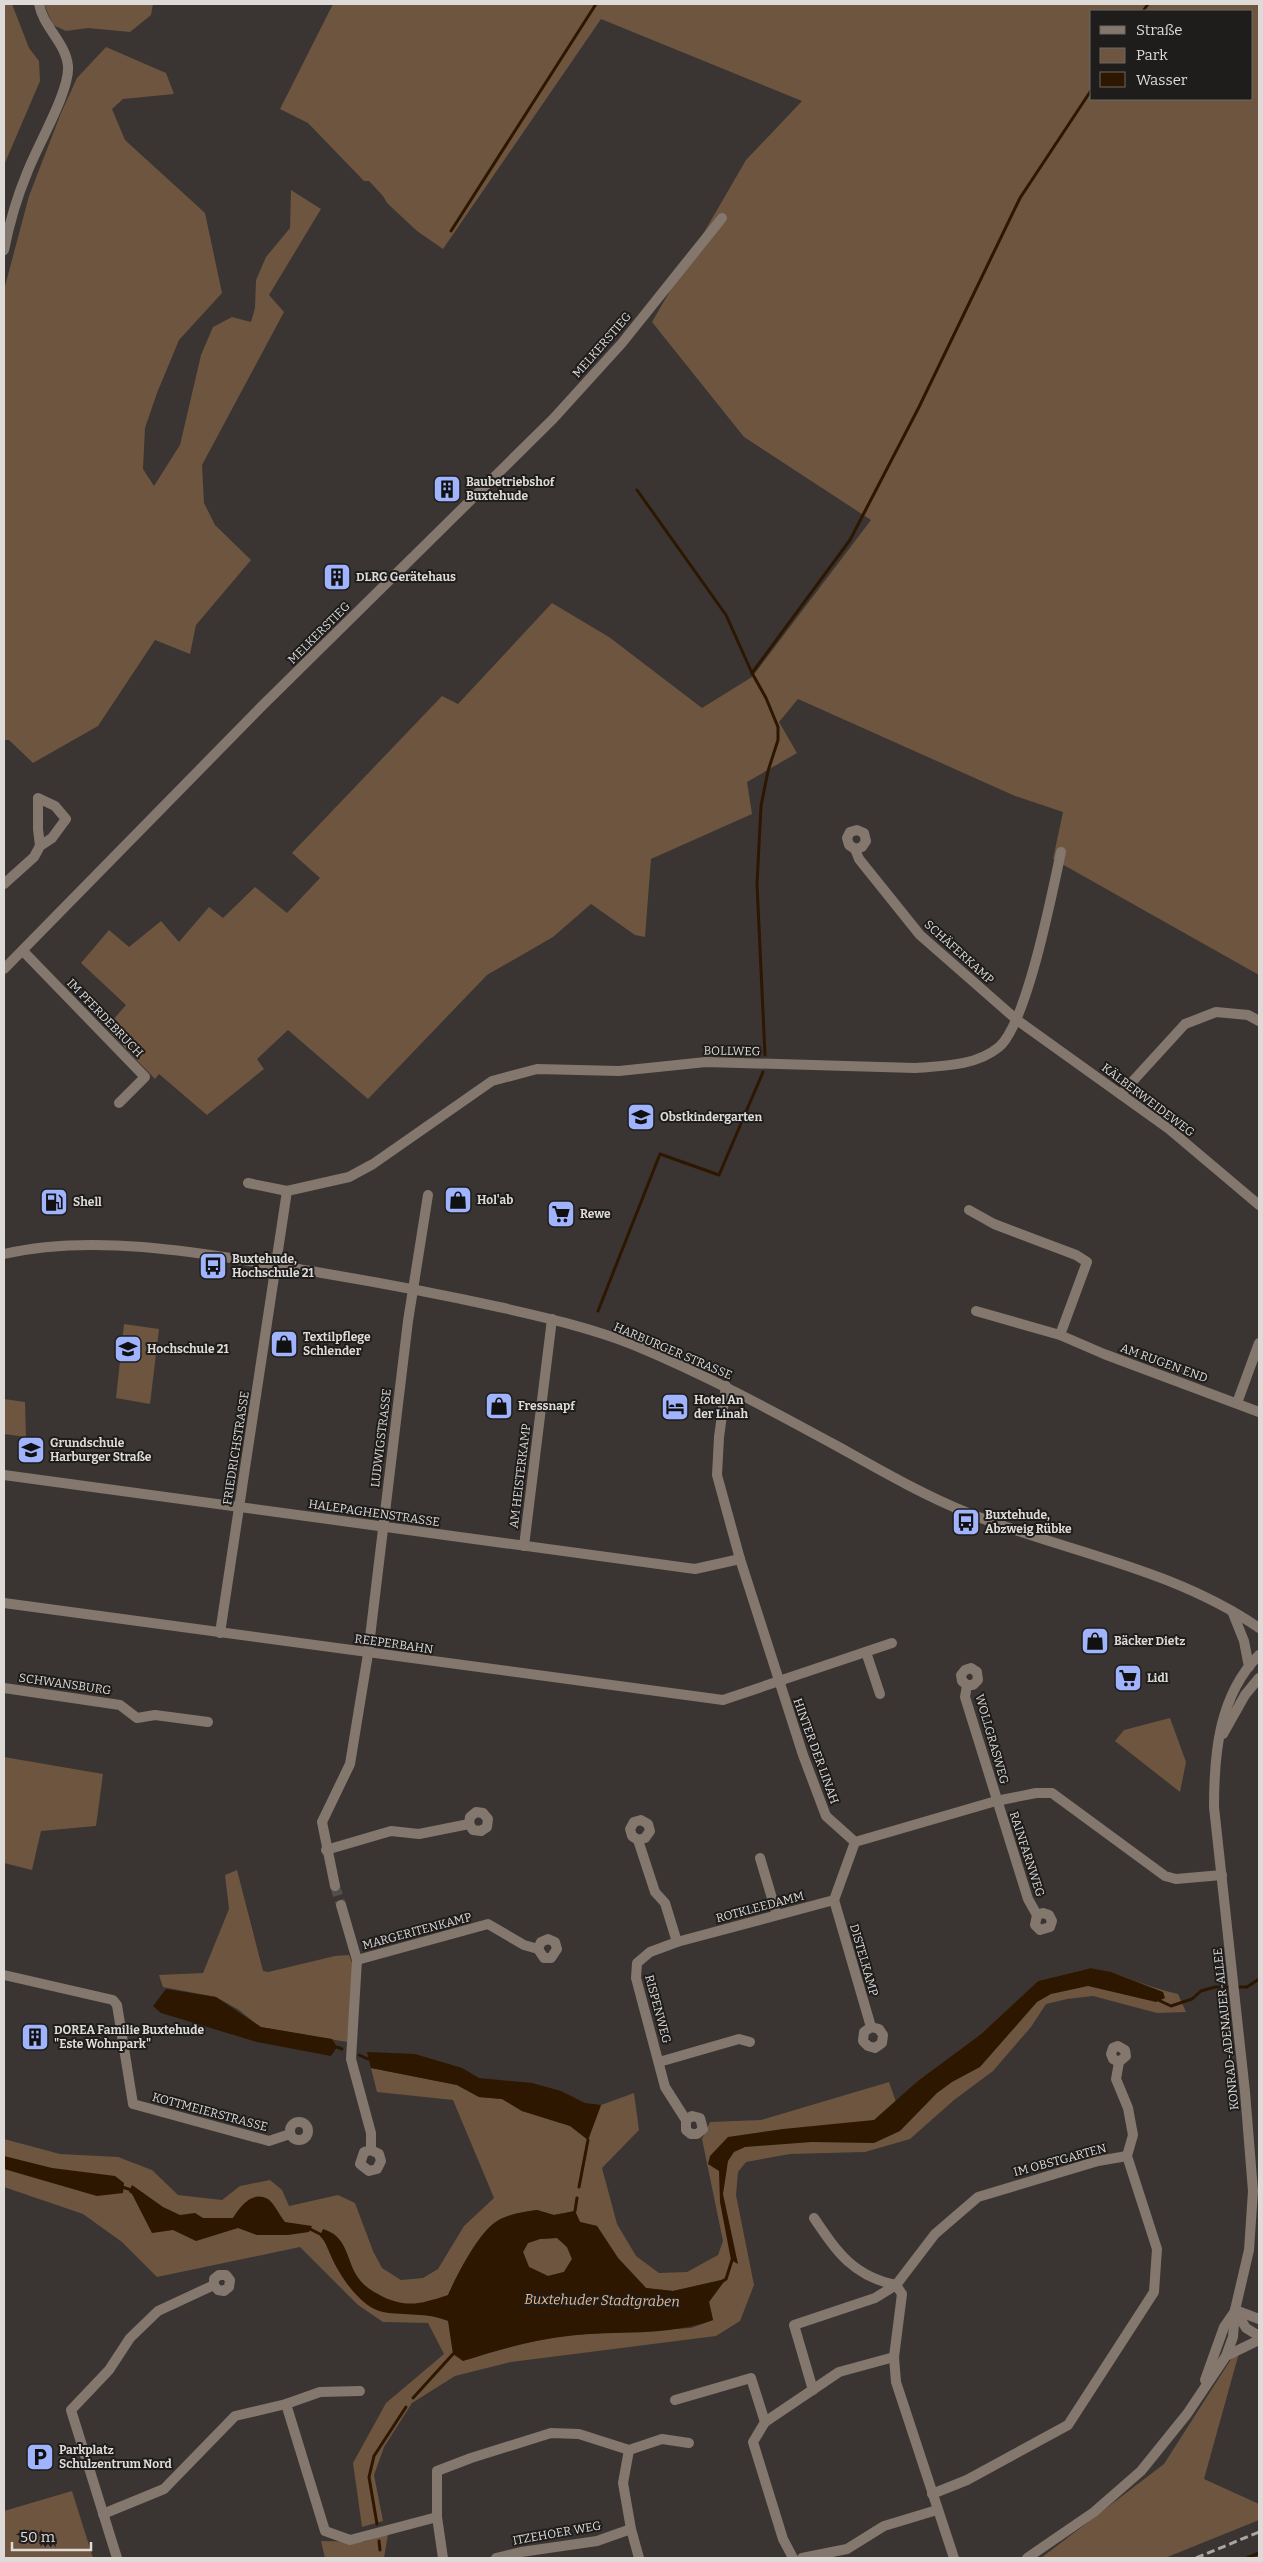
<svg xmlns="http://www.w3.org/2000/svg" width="1263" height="2562" font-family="Bitter,serif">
<rect width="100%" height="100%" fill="#3a3532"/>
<!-- green -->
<g fill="#6d553f" fill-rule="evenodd">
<path d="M4 4H12L29 48 39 61 40 81 4 165Z"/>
<path d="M44 4H153L151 15 130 32 88 28 66 31 53 25Z"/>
<path d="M333 4H1259V975L1053 859 1063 812 1015 796 798 699 779 722 797 753 747 782 752 814 651 859 645 937 635 935 591 904 553 937 487 975 368 1099 288 1030 257 1059 264 1069 207 1115 159 1074 155 1079 106 1028 126 1005 81 963 109 930 129 947 161 921 179 942 209 907 223 918 255 887 287 913 320 878 292 853 442 696 458 704 552 603 609 637 702 708 752 677 871 520 744 437 652 322 746 160 802 101 601 19 443 249 417 231 387 203 383 196 369 181H364L308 123 280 109ZM1092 11H1252V99H1092Z"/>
<path d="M106 47 166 73 174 94 123 99 112 109 125 140 205 213 222 293 179 340 157 393 145 428 143 469 154 486 180 445 201 355 213 327 232 317 251 322 255 308 256 280 266 257 290 228 291 190 321 209 269 295 284 312 202 465 204 503 215 525 251 560 196 625 190 654 155 640 98 726 33 763 9 740H4V290L29 196 61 113 77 78Z"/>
<path d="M124 1324 159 1329 150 1404 116 1398Z"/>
<path d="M4 1399 25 1402 26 1437 4 1434Z"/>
<path d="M1170 1718 1186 1762 1180 1792 1115 1741 1124 1730Z"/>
<path d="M4 1757 103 1774 96 1826 41 1831 32 1870 4 1863Z"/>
<path d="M237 1870 263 1971 268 1972 335 1956 349 1955 354 1968 347 2042 260 2027 239 2010 216 1997 163 1987 159 1975 203 1973 229 1909 225 1875Z"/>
<path d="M1091 1968C1121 1973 1148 1988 1178 1994L1186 2012 1157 2013 1093 1996 1067 1999 1046 2004 1031 2027 993 2071 954 2100 910 2139 865 2152 790 2154 746 2162 738 2172 736 2195 754 2285 740 2321 716 2336 511 2362 455 2376 412 2403 384 2447 374 2475 383 2521 362 2527 353 2463 386 2403 444 2354 428 2323 383 2322 358 2305 300 2247 157 2277 122 2242 83 2214 4 2187V2139L60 2154 118 2157 152 2170 178 2195 222 2200 240 2186 270 2180 282 2190 289 2206 338 2195 355 2203 373 2251 382 2268 401 2280 423 2278 438 2269 464 2226 494 2198 453 2100 377 2092 371 2068 457 2085 479 2097 502 2099 522 2111 571 2126 588 2140 601 2105 634 2093 639 2130 602 2168 617 2224 636 2256 659 2273 687 2272 718 2255 723 2241 702 2139 710 2122 761 2120 889 2082 896 2102 919 2080 981 2034 1038 1981ZM537 2210 554 2215 575 2211 580 2222 597 2226 618 2258 646 2288 673 2291 725 2279 709 2302 713 2320 691 2328 569 2335 518 2344 448 2295C457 2275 476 2238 493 2224 505 2214 523 2212 537 2210Z"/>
<path d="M557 2238 567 2247 572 2259 564 2272 548 2276 529 2267 523 2252 528 2243 540 2239Z"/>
<path d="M1242 2342 1204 2479 1259 2504V2520L1165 2558H1041L1164 2464Z"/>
<path d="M72 2491 93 2558H4V2511Z"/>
<path d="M388 2534 384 2558H325L321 2541 364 2542Z"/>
</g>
<!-- water -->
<g fill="#2d1701" fill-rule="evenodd">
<path d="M1091 1968 1111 1972 1158 1990 1163 1992 1165 1998 1156 2002 1088 1986 1051 1994 1037 2002 980 2067 952 2082 937 2093 900 2131 874 2143 812 2142 745 2147 734 2152 728 2161 723 2194 738 2264 731 2260 720 2202 719 2171 708 2164 710 2156 728 2137 783 2129 874 2120 919 2080 981 2034 1038 1981Z"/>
<path d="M166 1989 216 1997 261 2027 332 2039 337 2047 331 2056 257 2042 161 2013 153 2006Z"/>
<path d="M367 2052 415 2054 462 2068 479 2078 532 2083 561 2091 585 2103 601 2105 588 2140 570 2126 522 2111 502 2099 479 2097 457 2085 371 2068Z"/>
<path d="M4 2156 52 2168 115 2176 124 2183 123 2193 97 2196 4 2169Z"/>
<path d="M132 2185 163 2207 180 2215 195 2213 203 2218H233C240 2207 252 2190 268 2199 274 2203 280 2216 285 2222L312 2226 309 2232 288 2235H257L238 2228 196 2241 173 2230 152 2233 132 2194 129 2192Z"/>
<path d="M537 2210 554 2215 575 2211 580 2222 597 2226 618 2258 646 2288 673 2291 726 2279 709 2302 713 2320C667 2337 616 2330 568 2336 532 2340 498 2350 463 2361L453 2354 448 2321C426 2312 406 2316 383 2312 361 2308 339 2275 331 2256 327 2248 326 2242 320 2236L323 2229C346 2236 346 2255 355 2273 361 2283 368 2289 378 2294 404 2309 421 2304 448 2295 457 2275 476 2238 493 2224 505 2214 523 2212 537 2210ZM557 2238 567 2247 572 2259 564 2272 548 2276 529 2267 523 2252 528 2243 540 2239Z"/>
</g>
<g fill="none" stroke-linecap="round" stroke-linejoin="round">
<!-- stream -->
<g stroke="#2d1701" stroke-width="3">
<path d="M1143 11 1148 4"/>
<path d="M451 231 596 4"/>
<path d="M637 490 726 615 752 673"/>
<path d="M765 1055 757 884 761 806 768 771 778 740V727L766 698 752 673 850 540 919 407 1020 198 1092 89"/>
<path d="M598 1311 660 1154 719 1175 763 1072"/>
<path d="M1156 1999 1171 2006 1192 1999 1201 1991 1215 1987H1247L1259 1979"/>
<path d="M337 2047 342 2049"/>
<path d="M359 2055 368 2059"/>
<path d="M122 2187 135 2191"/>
<path d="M579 2187 588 2140"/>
<path d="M575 2211 577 2198"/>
<path d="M308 2228 322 2235"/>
<path d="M723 2281 726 2279 733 2257"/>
<path d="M413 2398 453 2354"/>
<path d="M377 2524 369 2477 374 2456 406 2407"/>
<path d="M379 2541 380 2550"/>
<path d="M1247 2558 1259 2553"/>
</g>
<!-- minor-tunnel -->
<path stroke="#524e4b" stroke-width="10" stroke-dasharray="10 5" stroke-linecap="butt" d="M335 1886 341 1905"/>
<!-- minor -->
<g stroke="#84776d" stroke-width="10">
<path d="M855 849 849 845 847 838 850 832 857 830 864 833 866 841 862 847 855 849 859 859 920 935 1017 1020 1169 1129 1259 1205"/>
<path d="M4 884 34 857 40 846 52 838 66 819 55 806 38 798V829L40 846"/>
<path d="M23 951 145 1077 119 1103"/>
<path d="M4 969 262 706 553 419 622 343 722 218"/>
<path d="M1121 1094 1185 1024 1216 1012 1248 1015 1259 1021"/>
<path d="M248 1183 287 1191"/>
<path d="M969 1210 994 1224 1076 1255 1087 1262 1060 1335"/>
<path d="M976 1311 1060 1335 1104 1354 1259 1412"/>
<path d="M726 1386 719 1437 717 1475 740 1559 803 1755 826 1816 855 1842 996 1801 1036 1793H1052L1165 1876 1176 1879 1222 1875"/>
<path d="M1237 1403 1259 1343"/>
<path d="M4 1475 695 1569 740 1559"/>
<path d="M524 1546 552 1319"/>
<path d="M4 1603 723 1700 892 1643"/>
<path d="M220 1633 287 1191 349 1177 373 1164 492 1081 537 1069 619 1071 706 1062 915 1068C943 1066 976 1066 999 1047 1027 1023 1052 893 1061 852"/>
<path d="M866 1652 880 1694"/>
<path d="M967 1685 962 1681 961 1675 965 1670 971 1668 977 1672 978 1680 973 1685H967L965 1697 1028 1899 1037 1915 1035 1925 1040 1930 1050 1927 1052 1921 1049 1915 1043 1913 1037 1915"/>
<path d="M4 1688 120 1705 137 1718 155 1715 208 1722"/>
<path d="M638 1840 632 1836 630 1829 634 1822 641 1820 648 1824 650 1831 645 1838 638 1840 655 1892 665 1903 677 1942"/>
<path d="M326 1850 391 1831 419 1834 469 1824 473 1830 481 1831 487 1827 488 1819 483 1813 476 1812 470 1817 469 1824"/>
<path d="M760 1858 777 1915"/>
<path d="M335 1886 322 1822 350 1764 368 1654 408 1321 428 1195"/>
<path d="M834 1900 871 2027 864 2032 863 2041 868 2046 875 2048 882 2043 883 2035 879 2029 871 2027"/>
<path d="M341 1905 357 1960 351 2059 371 2133V2150L364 2152 360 2164 369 2171 377 2169 381 2161 379 2154 371 2150"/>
<path d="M357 1960 488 1924 524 1945 538 1949 544 1958H551L557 1949 555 1942 548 1939 541 1942 538 1949"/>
<path d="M4 1975 113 2000 117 2005 133 2104 269 2141 290 2134"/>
<path d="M659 2062 739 2039 750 2042"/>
<path d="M1119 2062 1113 2059 1111 2054 1113 2048 1118 2046 1125 2050 1126 2056 1119 2062 1116 2079 1128 2108 1133 2135 1127 2156"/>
<path d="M686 2120 692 2116 700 2118 703 2129 697 2134H691L686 2130V2120L665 2087 636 1978 637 1963 650 1952 677 1942 834 1900 855 1842"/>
<circle cx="299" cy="2131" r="9"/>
<path d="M1235 2310 1246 2328 1259 2336"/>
<path d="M1235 2310 1259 2319"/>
<path d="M1226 2356 1259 2340"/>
<path d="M813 2390 794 2325 875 2298 896 2285C853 2276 837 2252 814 2218"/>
<path d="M675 2400 751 2378 765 2422"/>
<path d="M286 2404 325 2531 350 2540 437 2517"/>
<path d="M932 2494 967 2480 1068 2425 1154 2292 1157 2249 1127 2156 1098 2161 978 2197 935 2234 896 2285 902 2294 894 2357 896 2382 954 2558"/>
<path d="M103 2514 164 2489 235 2416 286 2404 320 2392 360 2391"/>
<path d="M631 2529 639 2558"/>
<path d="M117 2558 71 2410 109 2370 130 2338 158 2311 214 2285 218 2290 224 2291 229 2287 230 2280 226 2275H219L214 2279V2285"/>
<path d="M443 2558 437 2517V2471L471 2458 551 2433 579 2434 629 2450 662 2439 689 2443"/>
<path d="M496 2558 521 2552 597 2541 631 2529 623 2483 629 2450"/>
<path d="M793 2558 783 2539 753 2442 765 2422 839 2372 894 2357"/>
<path d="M802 2558 847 2549 884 2526 937 2510"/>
</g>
<!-- tertiary -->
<g stroke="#84776d" stroke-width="10">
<path d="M4 250C9 225 17 197 27 173 37 146 70 91 68 66 66 43 43 27 39 4"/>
<path d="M4 1254C102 1231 223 1257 322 1273 382 1283 440 1294 499 1307 544 1317 591 1328 634 1345 704 1374 771 1410 837 1446 880 1470 923 1495 968 1513 1066 1552 1172 1568 1259 1628"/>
<path d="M1232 1611 1244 1641 1249 1667"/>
<path d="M1223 1734 1245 1695 1259 1678"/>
<path d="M1205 2380 1224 2327 1235 2311"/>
<path d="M1027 2558 1094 2512 1141 2471 1187 2414 1226 2356 1233 2337 1235 2310 1249 2250 1253 2191 1245 2092 1214 1807C1214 1753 1219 1695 1259 1655"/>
</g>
<!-- rail -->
<path stroke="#a9a6a3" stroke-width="3" stroke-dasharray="8 4" stroke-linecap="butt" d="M1196 2558 1259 2532"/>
</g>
<!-- icons -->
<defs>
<g id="building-square" transform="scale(1.4375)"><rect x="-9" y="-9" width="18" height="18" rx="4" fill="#a0b3fd" stroke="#1f1d1c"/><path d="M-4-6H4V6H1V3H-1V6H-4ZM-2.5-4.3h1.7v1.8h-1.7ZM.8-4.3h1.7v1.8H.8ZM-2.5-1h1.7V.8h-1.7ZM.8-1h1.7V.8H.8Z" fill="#111"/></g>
<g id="school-square" transform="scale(1.4375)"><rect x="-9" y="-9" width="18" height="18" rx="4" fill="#a0b3fd" stroke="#1f1d1c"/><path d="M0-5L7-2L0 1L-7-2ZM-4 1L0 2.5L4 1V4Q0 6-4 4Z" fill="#111"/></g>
<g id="shop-square" transform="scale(1.4375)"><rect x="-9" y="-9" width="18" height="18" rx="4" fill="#a0b3fd" stroke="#1f1d1c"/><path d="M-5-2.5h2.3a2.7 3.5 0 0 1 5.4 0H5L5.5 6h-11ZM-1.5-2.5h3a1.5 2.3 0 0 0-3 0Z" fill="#111"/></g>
<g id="fuel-square" transform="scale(1.4375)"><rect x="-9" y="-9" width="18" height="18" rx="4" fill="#a0b3fd" stroke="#1f1d1c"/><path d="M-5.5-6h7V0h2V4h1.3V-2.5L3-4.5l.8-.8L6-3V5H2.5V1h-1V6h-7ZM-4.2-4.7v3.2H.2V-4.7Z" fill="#111"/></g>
<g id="supermarket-square" transform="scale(1.4375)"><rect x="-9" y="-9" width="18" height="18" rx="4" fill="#a0b3fd" stroke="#1f1d1c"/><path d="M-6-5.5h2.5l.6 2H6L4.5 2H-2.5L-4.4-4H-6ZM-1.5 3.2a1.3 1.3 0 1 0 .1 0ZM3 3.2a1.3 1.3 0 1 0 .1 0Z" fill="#111"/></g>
<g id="bus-square" transform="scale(1.4375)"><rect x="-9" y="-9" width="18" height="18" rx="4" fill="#a0b3fd" stroke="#1f1d1c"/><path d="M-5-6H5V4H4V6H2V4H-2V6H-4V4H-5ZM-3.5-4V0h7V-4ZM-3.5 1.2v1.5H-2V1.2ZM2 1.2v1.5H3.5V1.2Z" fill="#111"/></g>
<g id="university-square" transform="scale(1.4375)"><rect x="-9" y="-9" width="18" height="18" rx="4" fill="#a0b3fd" stroke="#1f1d1c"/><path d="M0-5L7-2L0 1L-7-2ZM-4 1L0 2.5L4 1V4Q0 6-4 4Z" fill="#111"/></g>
<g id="hotel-square" transform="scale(1.4375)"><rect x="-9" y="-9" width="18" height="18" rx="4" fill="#a0b3fd" stroke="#1f1d1c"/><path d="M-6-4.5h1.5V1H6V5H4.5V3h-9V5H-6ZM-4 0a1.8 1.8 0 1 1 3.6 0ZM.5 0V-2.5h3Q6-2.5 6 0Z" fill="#111"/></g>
<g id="parking-square" transform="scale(1.4375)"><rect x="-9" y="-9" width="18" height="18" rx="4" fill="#a0b3fd" stroke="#1f1d1c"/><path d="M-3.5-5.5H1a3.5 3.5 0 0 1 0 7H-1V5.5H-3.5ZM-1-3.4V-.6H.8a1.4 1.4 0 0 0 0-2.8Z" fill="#111"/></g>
</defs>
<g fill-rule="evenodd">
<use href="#building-square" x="447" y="489"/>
<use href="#building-square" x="337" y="577"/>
<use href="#school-square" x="641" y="1117"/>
<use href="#shop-square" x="458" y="1200"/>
<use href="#fuel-square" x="54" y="1202"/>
<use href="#supermarket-square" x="561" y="1214"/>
<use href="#bus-square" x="213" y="1266"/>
<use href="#shop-square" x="284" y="1344"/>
<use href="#university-square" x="128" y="1349"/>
<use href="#shop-square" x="499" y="1406"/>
<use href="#hotel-square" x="675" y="1407"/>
<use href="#school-square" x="31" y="1450"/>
<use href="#bus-square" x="966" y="1522"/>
<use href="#shop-square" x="1095" y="1641"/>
<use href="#supermarket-square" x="1128" y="1678"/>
<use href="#building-square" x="35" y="2037"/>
<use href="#parking-square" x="40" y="2457"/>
</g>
<g text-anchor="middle" stroke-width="4" stroke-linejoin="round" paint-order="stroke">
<!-- street labels -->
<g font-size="12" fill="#dddad8" stroke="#1f1d1c">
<text transform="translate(602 345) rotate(-49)" y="4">MELKERSTIEG</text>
<text transform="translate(319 633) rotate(-45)" y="4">MELKERSTIEG</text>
<text transform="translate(959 952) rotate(42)" y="4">SCHÄFERKAMP</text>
<text transform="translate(105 1018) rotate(46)" y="4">IM PFERDEBRUCH</text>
<text transform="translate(732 1051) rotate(1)" y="4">BOLLWEG</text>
<text transform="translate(1148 1100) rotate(37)" y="4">KÄLBERWEIDEWEG</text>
<text transform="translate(673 1351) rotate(23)" y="4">HARBURGER STRASSE</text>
<text transform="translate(1164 1363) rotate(20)" y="4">AM RUGEN END</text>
<text transform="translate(381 1438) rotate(-83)" y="4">LUDWIGSTRASSE</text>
<text transform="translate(236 1448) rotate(-81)" y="4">FRIEDRICHSTRASSE</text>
<text transform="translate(520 1476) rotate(-83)" y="4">AM HEISTERKAMP</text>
<text transform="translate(374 1513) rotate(8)" y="4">HALEPAGHENSTRASSE</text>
<text transform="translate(394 1644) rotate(8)" y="4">REEPERBAHN</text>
<text transform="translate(65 1684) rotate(8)" y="4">SCHWANSBURG</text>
<text transform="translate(992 1739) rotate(74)" y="4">WOLLGRASWEG</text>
<text transform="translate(816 1751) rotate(70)" y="4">HINTER DER LINAH</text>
<text transform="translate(1027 1854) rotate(72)" y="4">RAINFARNWEG</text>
<text transform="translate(760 1907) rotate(-15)" y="4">ROTKLEEDAMM</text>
<text transform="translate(417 1931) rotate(-15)" y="4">MARGERITENKAMP</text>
<text transform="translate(864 1960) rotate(74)" y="4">DISTELKAMP</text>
<text transform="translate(658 2009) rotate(75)" y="4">RISPENWEG</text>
<text transform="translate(1226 2029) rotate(-96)" y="4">KONRAD-ADENAUER-ALLEE</text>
<text transform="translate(210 2112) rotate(15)" y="4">KOTTMEIERSTRASSE</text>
<text transform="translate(1060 2160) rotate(-15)" y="4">IM OBSTGARTEN</text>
<text transform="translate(557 2533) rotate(-10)" y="4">ITZEHOER WEG</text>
</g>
<!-- poi labels -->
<g font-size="12" font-weight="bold" fill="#dddad8" stroke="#1f1d1c" text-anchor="start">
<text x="466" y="486">Baubetriebshof<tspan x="466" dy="14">Buxtehude</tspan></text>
<text x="356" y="581">DLRG Gerätehaus</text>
<text x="660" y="1121">Obstkindergarten</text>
<text x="477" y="1204">Hol'ab</text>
<text x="73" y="1206">Shell</text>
<text x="580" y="1218">Rewe</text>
<text x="232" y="1263">Buxtehude,<tspan x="232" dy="14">Hochschule 21</tspan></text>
<text x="303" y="1341">Textilpflege<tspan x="303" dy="14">Schlender</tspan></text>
<text x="147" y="1353">Hochschule 21</text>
<text x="694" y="1404">Hotel An<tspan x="694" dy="14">der Linah</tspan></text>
<text x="518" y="1410">Fressnapf</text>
<text x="50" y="1447">Grundschule<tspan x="50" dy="14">Harburger Straße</tspan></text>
<text x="985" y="1519">Buxtehude,<tspan x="985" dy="14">Abzweig Rübke</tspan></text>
<text x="1114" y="1645">Bäcker Dietz</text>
<text x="1147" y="1682">Lidl</text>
<text x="54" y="2034">DOREA Familie Buxtehude<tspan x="54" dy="14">"Este Wohnpark"</tspan></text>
<text x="59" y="2454">Parkplatz<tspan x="59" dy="14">Schulzentrum Nord</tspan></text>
</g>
<!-- water labels -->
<g font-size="14" font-style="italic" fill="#eab98f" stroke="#1f1d1c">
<text transform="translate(602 2300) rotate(1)" y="5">Buxtehuder Stadtgraben</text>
</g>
</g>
<!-- border -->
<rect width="1263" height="2562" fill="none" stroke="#dddad8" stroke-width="10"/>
<!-- legend -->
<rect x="1090" y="10" width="162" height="90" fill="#1f1d1c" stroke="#6b6967"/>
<rect x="1100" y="26" width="25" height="8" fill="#84776d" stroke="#6b6967"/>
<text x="1136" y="35" font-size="15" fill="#dddad8">Straße</text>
<rect x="1100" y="48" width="25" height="15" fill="#6d553f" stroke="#6b6967"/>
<text x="1136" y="60" font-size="15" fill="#dddad8">Park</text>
<rect x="1100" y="72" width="25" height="15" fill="#2d1701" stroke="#6b6967"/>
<text x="1136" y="85" font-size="15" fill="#dddad8">Wasser</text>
<!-- scale -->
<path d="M12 2542v8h79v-8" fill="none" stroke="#dddad8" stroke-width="2.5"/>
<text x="20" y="2542" font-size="15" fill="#dddad8" stroke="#1f1d1c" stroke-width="4" paint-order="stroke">50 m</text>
</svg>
